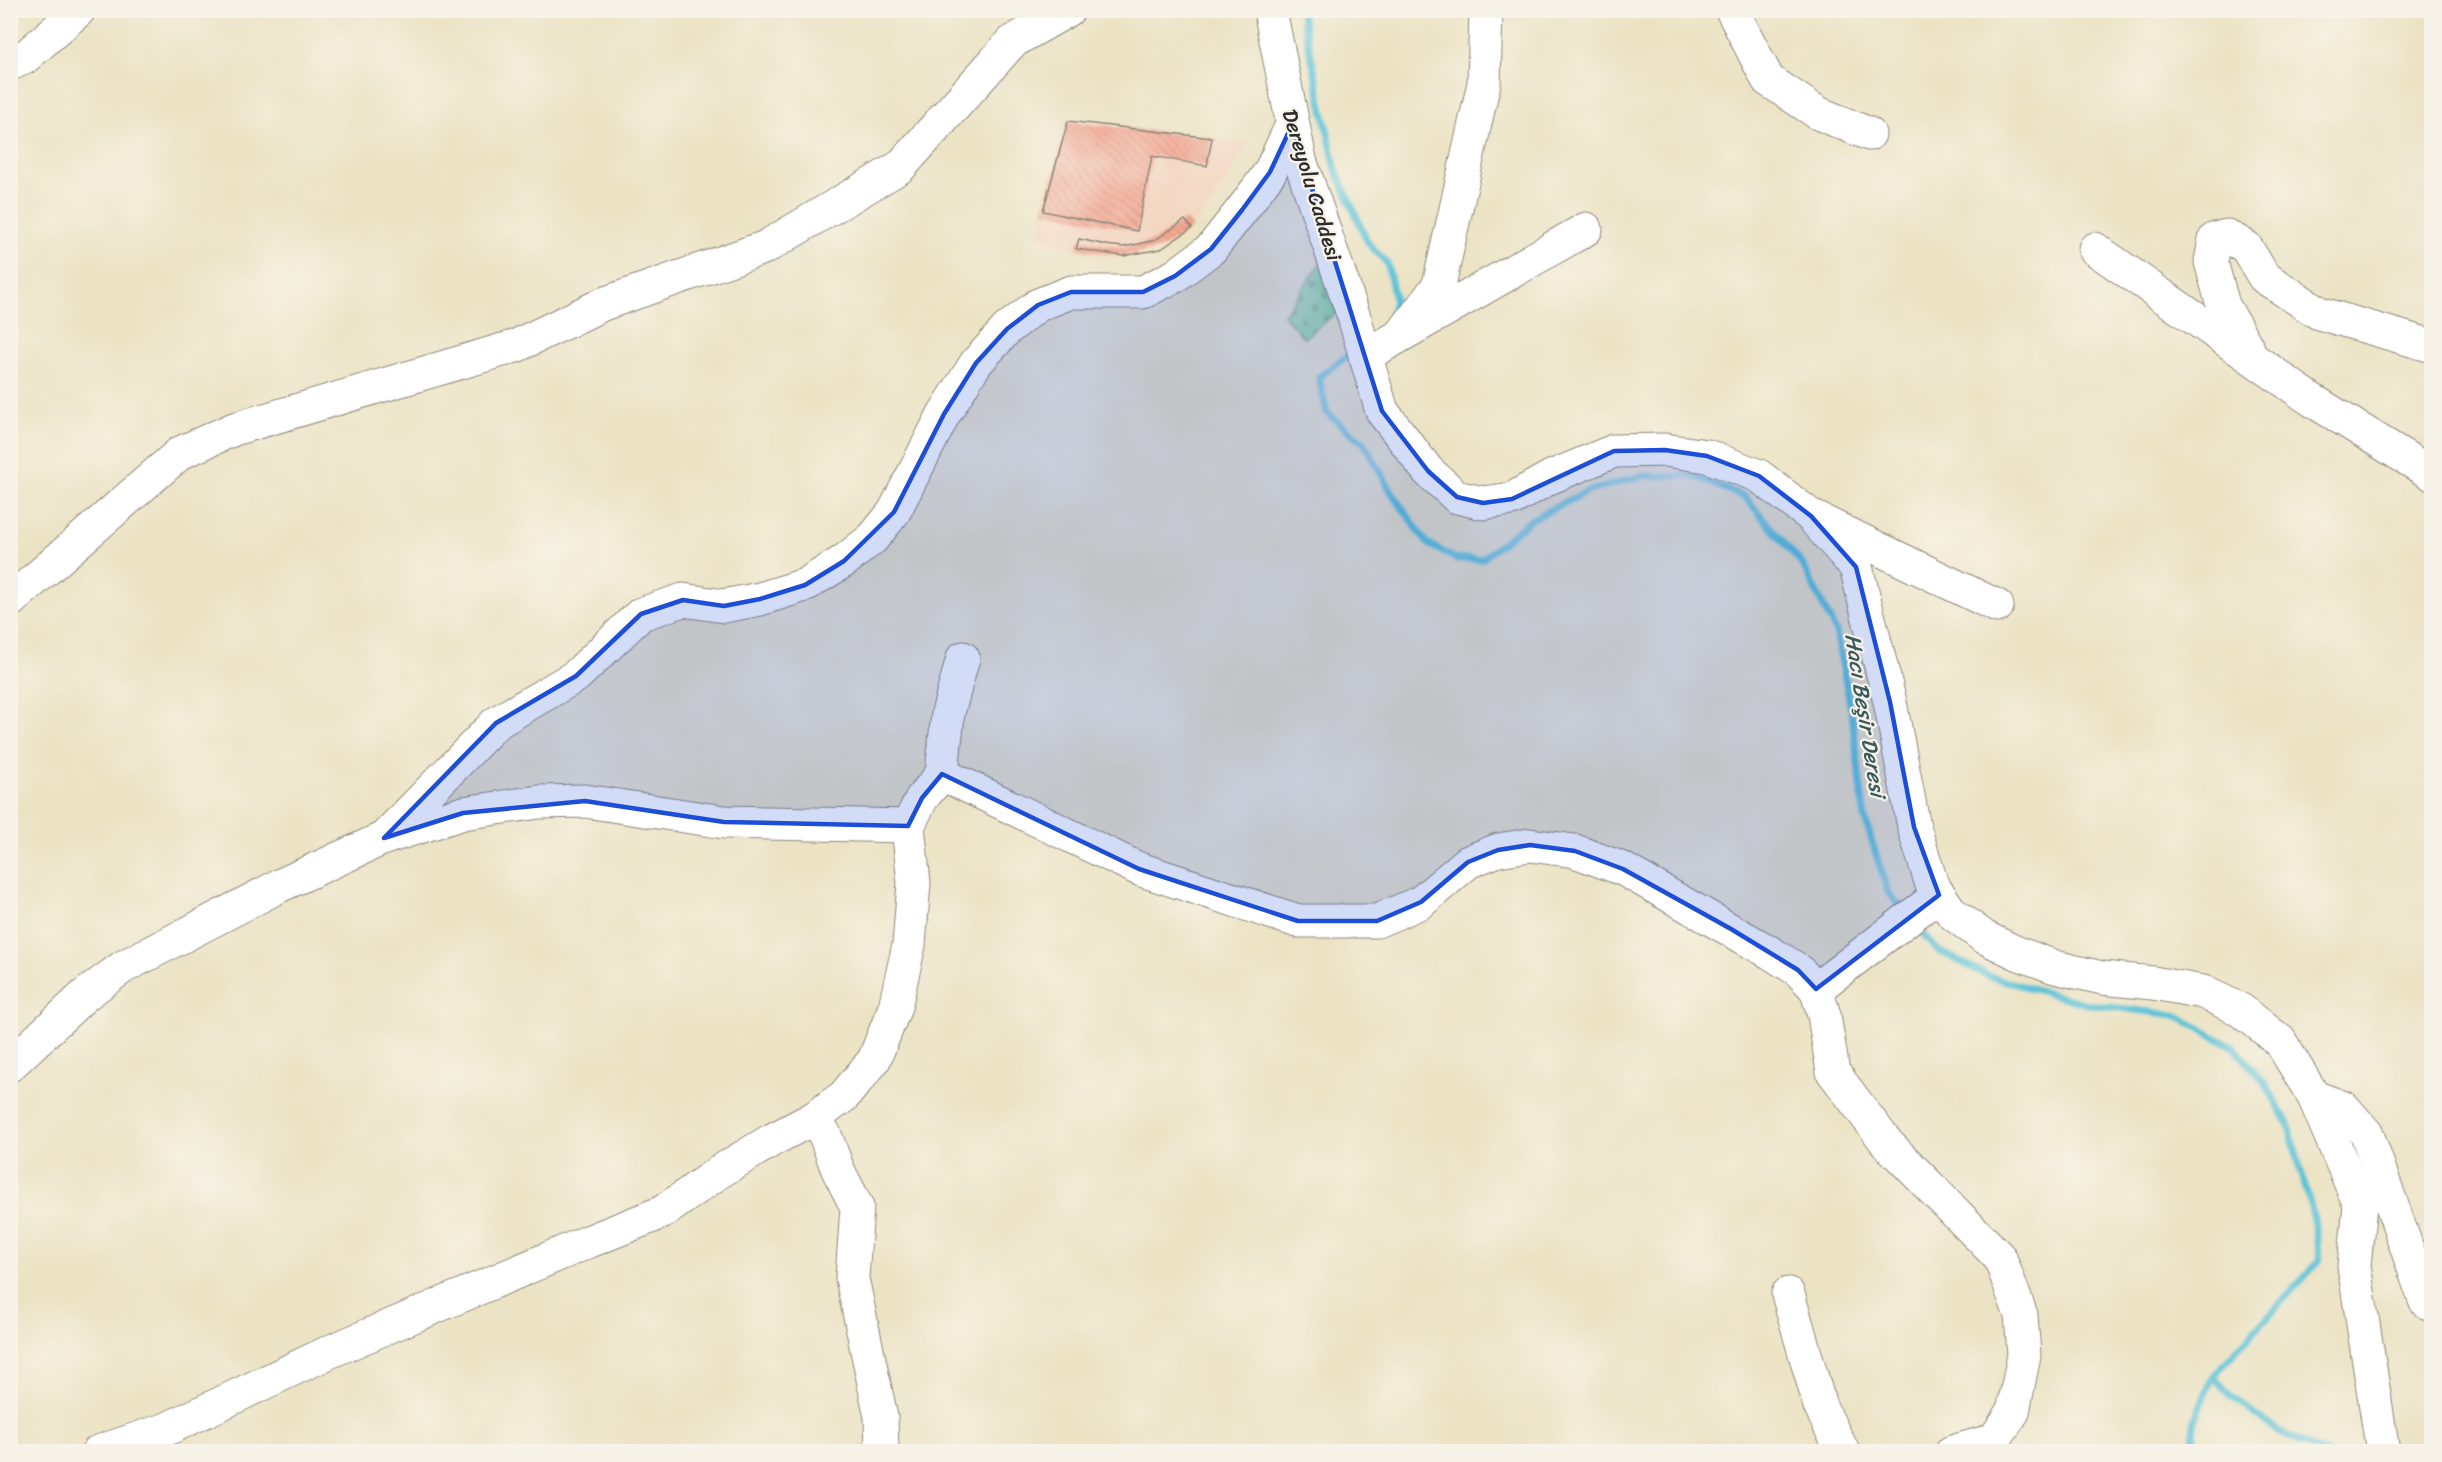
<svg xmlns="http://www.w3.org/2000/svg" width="2442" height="1462" font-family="Sriracha,sans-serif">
<defs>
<pattern id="cemetery-stones" width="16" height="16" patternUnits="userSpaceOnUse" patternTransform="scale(1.5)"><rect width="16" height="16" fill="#7fd193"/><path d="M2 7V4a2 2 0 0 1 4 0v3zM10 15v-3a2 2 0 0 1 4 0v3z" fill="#68aa78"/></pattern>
<pattern id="building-back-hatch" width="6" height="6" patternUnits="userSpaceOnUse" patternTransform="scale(1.5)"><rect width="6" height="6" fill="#f4a590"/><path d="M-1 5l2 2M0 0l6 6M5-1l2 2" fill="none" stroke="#d18e7c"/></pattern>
</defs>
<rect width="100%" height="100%" fill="#f7f3e8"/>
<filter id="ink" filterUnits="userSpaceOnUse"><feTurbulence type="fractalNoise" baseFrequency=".0167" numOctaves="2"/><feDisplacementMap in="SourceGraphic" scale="12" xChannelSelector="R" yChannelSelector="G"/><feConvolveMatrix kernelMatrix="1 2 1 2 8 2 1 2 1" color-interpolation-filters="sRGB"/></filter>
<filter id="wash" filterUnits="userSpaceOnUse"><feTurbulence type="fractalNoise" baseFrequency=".008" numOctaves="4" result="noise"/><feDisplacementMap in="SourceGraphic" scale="24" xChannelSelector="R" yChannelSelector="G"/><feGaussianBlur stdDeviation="1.35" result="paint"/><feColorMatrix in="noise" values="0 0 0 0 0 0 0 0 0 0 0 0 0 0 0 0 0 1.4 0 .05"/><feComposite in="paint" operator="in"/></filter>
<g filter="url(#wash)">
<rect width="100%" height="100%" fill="#ece3c4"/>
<!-- built -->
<path fill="#f3d4bf" d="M1068 121 1248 142 1225 185 1192 228 1161 249 1123 256 1105 255 1076 249 1037 236Z"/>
<!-- cemetery -->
<path fill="url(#cemetery-stones)" stroke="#557e5f" stroke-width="1.5" d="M1324 259 1341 309 1304 338 1284 315Z"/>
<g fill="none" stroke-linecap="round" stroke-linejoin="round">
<!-- stream -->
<g stroke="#5bc3d7" stroke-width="7">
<path d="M1301 10 1336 170 1368 243 1387 263 1395 299 1389 324 1383 329"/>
<path d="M1355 350 1319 377 1327 413 1364 443 1392 493 1427 543 1456 559H1482L1532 519 1586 492 1641 476H1694L1745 497 1803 565 1836 632 1852 715 1865 819 1888 892 1904 911"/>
<path d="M1915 924 1937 950 1991 977 2087 1004 2175 1015 2235 1048 2265 1083 2288 1123 2314 1219 2320 1260 2213 1376 2193 1423 2194 1452"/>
<path d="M2213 1376 2232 1397 2276 1430 2324 1452"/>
</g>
</g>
<g id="blocks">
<!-- building -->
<g fill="url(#building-back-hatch)">
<path d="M1068 121 1212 138 1207 166 1152 156 1137 231 1043 211Z"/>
<path d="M1185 220 1192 228 1161 249 1123 256 1076 249 1079 239 1106 245 1123 247 1139 244 1155 240Z"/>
</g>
</g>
</g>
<g filter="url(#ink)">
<use href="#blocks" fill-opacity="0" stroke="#8c8778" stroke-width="1.5"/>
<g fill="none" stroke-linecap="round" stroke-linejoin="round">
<!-- minor casing -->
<g stroke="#8c8778" stroke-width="35">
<g id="minor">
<path d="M1732 10 1768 80 1818 113 1869 134"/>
<path d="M10 64 24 58 79 10"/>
<path d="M2095 249 2312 400 2432 474"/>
<path d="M1402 334 1439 285 1484 83 1486 10"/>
<path d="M2249 351 2223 305 2211 262 2215 239 2227 236 2246 247 2264 277 2319 313 2432 346"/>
<path d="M1365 356 1586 229"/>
<path d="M1811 516 1997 606"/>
<path d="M10 601 180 453 234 429 516 346 603 304 766 247 900 167 1012 42 1068 10"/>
<path d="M942 774 1139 869 1298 921H1377L1421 902 1468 862 1498 850 1530 845 1575 851 1623 869 1771 953 1798 970 1816 989 1824 1015 1833 1072 1886 1142 2000 1258 2021 1315 2024 1355 2013 1412 1994 1440 1952 1452"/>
<path d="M384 838 496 723 576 676 641 614 683 600 724 606 760 599 805 585 844 561 873 538 894 512 944 414 976 363 1007 329 1038 305 1071 292H1143L1175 276 1211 249 1242 210 1270 172 1292 125"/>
<path d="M1816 989 1939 895"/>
<path d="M10 1065 85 995 123 967 279 886 384 838 463 813 539 802 585 801 724 822 908 826"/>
<path d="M2314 1097 2344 1108 2367 1134 2425 1300 2432 1305"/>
<path d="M1788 1294 1820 1406 1843 1452"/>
<path d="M98 1452 167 1429 329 1352 590 1241 663 1212 719 1172 772 1140 814 1118"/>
<path d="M882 1452 881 1417 852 1278 857 1207 838 1170 825 1135 814 1118 844 1096 874 1060 895 1007 909 945 914 883 908 826 922 798 942 774 948 713 963 658"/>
</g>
</g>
<!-- major casing -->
<g stroke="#8c8778" stroke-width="35">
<path id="major" d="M1270 10 1300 160 1354 317 1382 411 1428 471 1457 497 1483 503 1512 499 1551 477 1614 451 1665 450 1707 456 1759 476 1811 516 1856 567 1890 702 1914 827 1932 885 1952 913 1984 937 2017 953 2055 967 2102 978 2153 983 2203 992 2241 1010 2280 1041 2314 1097 2360 1205 2354 1266 2383 1452"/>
</g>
<!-- minor -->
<use href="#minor" stroke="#fff" stroke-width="33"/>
<!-- major -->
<use href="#major" stroke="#fff" stroke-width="33"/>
</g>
</g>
<!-- marked area -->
<path fill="#1d4ed8" fill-opacity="0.2" stroke="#1d4ed8" stroke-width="4.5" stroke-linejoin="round" d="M1292 125 1382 411 1428 471 1457 497 1483 503 1512 499 1614 451 1665 450 1707 456 1759 476 1811 516 1856 567 1890 702 1914 827 1939 895 1816 989 1798 970 1731 929 1623 869 1575 851 1530 845 1498 850 1468 862 1421 902 1377 921H1298L1139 869 942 774 922 798 908 826 724 822 585 801 463 813 384 838 496 723 576 676 641 614 683 600 724 606 760 599 805 585 844 561 894 512 944 414 976 363 1007 329 1038 305 1071 292H1143L1175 276 1211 249 1242 210 1270 172Z"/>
<g text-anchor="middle" stroke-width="4.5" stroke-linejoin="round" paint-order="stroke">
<!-- street labels -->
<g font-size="21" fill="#2b2b2b" stroke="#f7f3e8">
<text transform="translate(1312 185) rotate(73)" y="7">Dereyolu Caddesi</text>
</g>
<!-- water labels -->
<g font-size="22" font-style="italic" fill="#39595f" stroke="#f7f3e8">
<text transform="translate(1866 715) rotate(81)" y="8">Hacı Beşir Deresi</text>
</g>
</g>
<!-- margin -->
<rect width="2442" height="1462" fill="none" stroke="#f7f3e8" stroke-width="36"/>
</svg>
